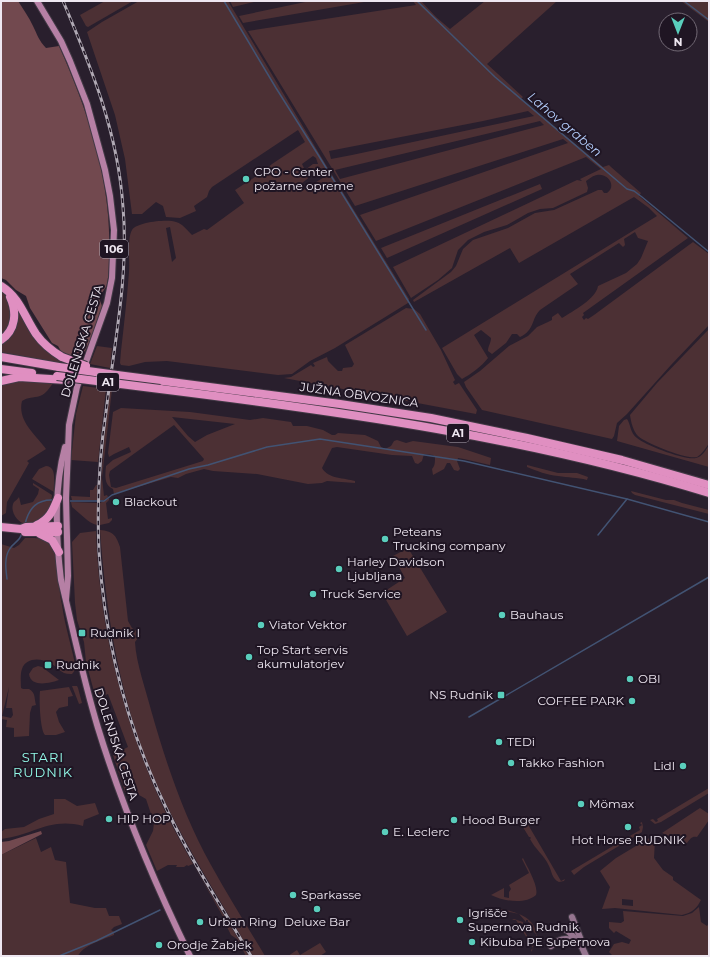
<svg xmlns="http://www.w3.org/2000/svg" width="710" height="957" font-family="Montserrat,sans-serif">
<rect width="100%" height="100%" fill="#291f2d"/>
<!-- green -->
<g fill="#4c3034" fill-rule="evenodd">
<path d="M105 1H133L88 27 86 26 80 15Z"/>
<path d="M139 1H228L326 165 409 299 408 303 335 348 310 361 292 374 278 375 167 361 145 362 129 366 121 365 120 363 121 351C124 325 127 298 129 272 130 261 127 238 132 230 137 222 168 219 176 222 182 223 188 231 192 235L204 229 207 230 244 203 235 190 255 177 258 176 272 164 305 142 298 130 212 187 209 191 207 197 194 206 196 211 180 218 166 217 163 206 156 202 142 214H132L125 159 115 115 87 32 102 22ZM313 156 316 158 318 164H313L305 170 302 164ZM322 170 326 176 300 192 298 191 297 187 311 176H314ZM170 227 176 258 172 262 166 228Z"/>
<path d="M230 1H258L233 7Z"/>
<path d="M310 1H370L243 23 239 16Z"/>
<path d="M413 1H421L436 17 450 29 485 1H557L487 64 523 97 521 99 603 167 609 165 611 167 641 193 639 196 688 238 583 313 584 315 582 317 584 320 586 318 588 319 594 315 693 242 709 254V325L671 365 627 414 617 423 614 436 612 439 482 410 466 387 464 382 480 371 509 346 528 336 537 327 548 322 552 320V317L558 313 562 318C573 311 596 299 598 286L626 273 637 264 641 258 648 241 638 238 635 232 624 239 625 245 623 247 619 243 570 274 578 284 540 310C531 319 535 330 520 337L517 334H512L506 343 492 354 488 351C488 346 491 343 491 338L481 330 474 335 488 358C481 367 471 374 462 379L457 374 442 348 657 216 649 208 634 197 519 263 510 248 414 302 413 300 451 272 456 266 463 249 473 240 508 228 535 213 554 210 598 190H602L604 193H607C617 186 608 173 597 175 594 175 589 179 586 181L588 188 587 192 553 208 540 209 528 213 507 225 484 232 468 240 458 250 452 268 438 280 411 298 393 267 577 180 582 181 580 179 601 169 586 157 376 241 360 215 568 143 563 139 355 206 248 31 416 5ZM528 111 534 116 352 155 331 159 329 151 483 121ZM540 121 544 125 340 179 335 170Z"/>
<path d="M681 1H709V22Z"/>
<path d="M540 184 542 189 387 258 381 248Z"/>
<path d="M1 291 6 296 12 319 1 338Z"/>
<path d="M17 306 61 360 60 363 1 352V343Z"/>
<path d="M406 308 414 309 420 314 441 350 455 380 453 382 455 385 459 383 477 410 476 414 284 378 291 377 311 365 313 367 315 366 313 363 327 357 328 361 338 371H342L343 368 352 367 354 364 345 345Z"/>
<path d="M709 329V443C706 448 702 454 697 457 687 460 645 443 638 436 633 431 631 422 630 415L657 383Z"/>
<path d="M97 346 112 348 110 368 90 364Z"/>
<path d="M22 380 54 382C50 387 46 394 40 396 33 398 28 397 22 401 17 421 36 435 46 449L27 461 29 463 7 502 6 513 1 516V383Z"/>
<path d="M83 386 106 389 98 462 71 460 76 414Z"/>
<path d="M110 389H112L102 478 104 496 107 495 108 497 104 500H100L104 437Z"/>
<path d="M121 408 190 412 250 420 263 418 291 422 293 426H307L323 430 332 435H335L338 433 365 435 378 441 381 447 385 449 391 446 394 441 397 440 406 443 413 441 458 447 491 458 490 465 464 459 458 458 457 461 460 469 458 471 454 470 450 463H447L444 469 433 475 432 469C435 466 435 462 435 457L433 455 424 454 422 461 418 464 415 463 412 456 392 455 337 447 332 448 322 468C328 479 345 478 355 481V483L327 481 322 483 308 484 257 474 213 471 204 469 186 474 178 478 171 477 114 494 113 489C104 485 105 476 106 466L113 460 131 452 129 447 114 454 109 457 108 453 113 412ZM172 417 235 424 207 435 195 442 188 436ZM174 425 204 459 203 461 116 488 111 487 109 475 110 471Z"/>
<path d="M627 419C631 425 630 433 637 438 645 445 686 461 696 458 702 457 706 450 709 445V467L617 441 619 426 624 420Z"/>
<path d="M527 465 558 473H577L588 477 587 480C577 477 568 478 558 476 547 475 537 471 527 467Z"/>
<path d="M46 466C58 467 53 484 54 492L32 479 39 469Z"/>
<path d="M33 483 52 495C51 508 47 512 39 522 35 523 30 524 26 524 17 523 9 510 14 502 16 500 18 499 19 497L21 505 33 502 38 494 39 489 33 485Z"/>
<path d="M96 485H97V500H72L71 496 90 497V490H93Z"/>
<path d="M631 491 666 500H674L682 503 709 510V514L635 495 632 493Z"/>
<path d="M109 498V500L106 503 108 519 112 518V520L109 523 100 525V503Z"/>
<path d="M71 502 97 503V525C88 523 80 513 72 507Z"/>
<path d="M100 530C113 531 116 535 120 547L128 621 132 628 141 634 135 642C136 663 146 690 151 710 166 763 184 817 211 865 228 896 247 926 265 956H253C216 893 176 832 148 764 118 688 106 612 100 530Z"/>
<path d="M96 531C99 627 123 721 164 809 188 860 220 908 249 956H246L237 939 231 935 225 923 226 922 193 864 188 866 187 865 184 867H176L177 865H168L157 871 146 845 153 831 154 823 146 799 139 795 125 792 113 755 128 747 108 694 96 699 86 662 84 642 77 620 75 603 72 542 80 533Z"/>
<path d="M25 538C39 538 47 537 54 550 59 568 58 587 62 605 65 627 72 647 76 669L72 674C61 675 58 667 50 663 41 658 26 657 22 669 20 674 21 682 21 688L23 689H29C36 693 34 698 36 705L32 706 30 713 29 736 14 737V728L6 727 7 720 1 719V544L14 548 19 545ZM9 687 6 708H12L13 715 11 718 2 716Z"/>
<path d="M408 548 447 612 407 636 382 593 405 578 393 556Z"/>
<path d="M38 666 42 667 59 680C50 683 31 688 29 674L33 668Z"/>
<path d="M72 686H77L78 688 82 703 79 704Z"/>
<path d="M69 687 73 696 68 697V706L59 708 56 712 59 722 65 732 56 735H45C40 730 39 698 40 691Z"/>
<path d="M709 788V793L661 822 655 824 650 820 653 819 656 822 658 821 657 819Z"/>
<path d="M54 799H65L77 806 95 803 99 814 84 820 83 826C49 817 32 836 1 839V832L5 829 24 827 39 819 54 814Z"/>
<path d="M700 808 709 814V820L697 837C692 836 690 839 687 843H685L678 834 669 836 662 833Z"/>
<path d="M523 816 561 881 565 879 564 881 559 882C552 879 552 872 549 866 544 855 535 849 530 839L531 838 530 837H529L518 819Z"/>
<path d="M642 822 643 827 642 832 584 867 574 875 571 871 640 830 639 827 642 825 640 823Z"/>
<path d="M651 837 655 840 654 858 663 870 673 877V880L701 900C697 908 692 913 682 915L615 908 602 909 610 887 600 871 616 858ZM622 899 633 900V906L622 905Z"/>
<path d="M36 838 41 852 51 847 55 860 66 862 70 903 95 908H106L109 916H119L122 924 114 927 111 930 114 932V935C104 939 82 946 78 956H1V855Z"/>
<path d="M523 858C527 867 539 886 536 895 525 905 503 901 491 895L504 888V897L509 898V892L511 889 509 885 529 873 522 859Z"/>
<path d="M699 907 701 922 707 926 709 923V956H613L609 952 614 944 622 942 629 944 631 940 616 931 614 933 609 928V922L621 923 624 921 623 911 683 916 692 913Z"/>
<path d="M496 908C517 912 540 917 536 943L537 935 534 932 529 922H528V920H526V922L519 914C514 913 509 912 504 911V913L498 909 493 912 492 911Z"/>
<path d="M514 919 523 922V924L520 923 530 941 534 943 532 951V952L531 950 533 948 516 920H512Z"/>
<path d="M320 943 326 952 320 956H288L297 950 300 955Z"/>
</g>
<!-- forest -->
<g fill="#72494f">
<path d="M1 1H18C23 9 29 17 33 26 37 34 39 41 46 48L59 46C88 111 112 182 109 254 109 264 109 274 107 284 106 289 101 292 100 297 99 301 101 302 102 306 102 312 89 345 85 351 82 354 79 357 76 359L62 353 58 346 52 343 30 308 26 296 16 290 6 280 1 278Z"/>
<path d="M41 831 42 834 1 855V842L9 841Z"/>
</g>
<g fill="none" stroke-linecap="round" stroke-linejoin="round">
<!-- stream -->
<g stroke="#425373" stroke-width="1.5">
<path d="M224 1 276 88 317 153 426 330"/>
<path d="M417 1 495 77 627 189 634 191 642 197 709 252"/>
<path d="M684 1 709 20"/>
<path d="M68 501H104L112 495 189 469 208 465 267 447 320 439 464 461 627 499 709 522"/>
<path d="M25 524C29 508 37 499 54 500"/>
<path d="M598 535 627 499"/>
<path d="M7 579C6 570 4 559 9 550 12 543 20 542 22 533"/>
<path d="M469 717 709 577"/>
<path d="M59 956 96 941 160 910"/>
</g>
<!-- secondary casing -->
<g stroke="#423945" stroke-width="8">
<g id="secondary">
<path d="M572 917 581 940V945L586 956"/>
<path d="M560 927 568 931 581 945"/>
<path d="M551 946C559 939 565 937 576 941"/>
</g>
</g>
<!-- primary casing -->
<g stroke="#423945" stroke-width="8">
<g id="primary">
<path d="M37 1 61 41 70 61 87 104 105 170 110 196 114 230 112 278 107 303 77 387 69 425 66 498 68 576 66 599"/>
<path d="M65 447C54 487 56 539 61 580 73 629 83 679 98 728 122 806 154 882 190 956"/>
</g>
</g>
<!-- highway casing -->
<g stroke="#423945" stroke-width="10">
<g id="highway">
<path d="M1 286C20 298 24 316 36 334 43 344 52 351 62 357"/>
<path d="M1 340C16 330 17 312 10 297"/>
<path d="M1 357 59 367"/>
<path d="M1 369 32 373"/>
<path d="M117 375 340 404 431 418 527 438 622 460 709 485"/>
<path d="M1 381 19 377 66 380"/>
<path d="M160 389C345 412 531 438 709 493"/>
<path d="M37 525C50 519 53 510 58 498"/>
<path d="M1 527 21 529 26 527 58 526"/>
<path d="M25 532H58"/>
<path d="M40 534 52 540 59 552"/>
</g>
</g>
<!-- secondary -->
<use href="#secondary" stroke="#967590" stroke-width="6"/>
<!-- primary -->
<use href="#primary" stroke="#b680a5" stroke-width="6"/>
<!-- highway -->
<use href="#highway" stroke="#e08fc1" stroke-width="8"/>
<!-- rail casing -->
<g stroke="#b0a9b4" stroke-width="3">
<path id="rail" d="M63 1C92 69 118 133 123 207 129 276 114 344 106 412 99 458 97 505 99 552 105 642 128 731 168 812 192 862 223 909 251 956"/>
</g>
<!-- rail -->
<use href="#rail" stroke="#1f1523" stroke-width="1.5" stroke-dasharray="4.5" stroke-linecap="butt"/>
<!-- highway-bridge casing -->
<g stroke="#423945" stroke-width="10" stroke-linecap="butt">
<g id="highway-bridge">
<path d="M62 357 86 366"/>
<path d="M59 367 117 375"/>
<path d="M57 376 160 389"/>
</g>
</g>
<!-- highway-bridge -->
<use href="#highway-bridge" stroke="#e08fc1" stroke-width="8"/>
</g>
<!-- markers -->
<g fill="#5acebc" stroke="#1f1523" stroke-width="1.5">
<circle cx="246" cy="179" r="4"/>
<circle cx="116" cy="502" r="4"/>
<circle cx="385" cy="539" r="4"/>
<circle cx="339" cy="569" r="4"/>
<circle cx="313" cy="594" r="4"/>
<circle cx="502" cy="615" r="4"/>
<circle cx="261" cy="625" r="4"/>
<rect x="78" y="629" width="8" height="8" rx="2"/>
<circle cx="249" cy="657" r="4"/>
<rect x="44" y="661" width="8" height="8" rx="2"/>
<circle cx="630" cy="679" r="4"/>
<rect x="497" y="691" width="8" height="8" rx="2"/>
<circle cx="632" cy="701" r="4"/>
<circle cx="499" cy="742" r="4"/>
<circle cx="511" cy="763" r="4"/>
<circle cx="683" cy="766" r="4"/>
<circle cx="581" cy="804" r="4"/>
<circle cx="109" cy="819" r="4"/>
<circle cx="454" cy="820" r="4"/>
<circle cx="628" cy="827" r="4"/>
<circle cx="385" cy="832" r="4"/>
<circle cx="293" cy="895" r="4"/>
<circle cx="317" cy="909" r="4"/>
<circle cx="460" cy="920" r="4"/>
<circle cx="200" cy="922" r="4"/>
<circle cx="472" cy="942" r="4"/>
<circle cx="159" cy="945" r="4"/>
</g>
<g text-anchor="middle" stroke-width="4" stroke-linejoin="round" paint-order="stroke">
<!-- shield labels -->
<g fill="#1f1523" stroke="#b0a8b3" stroke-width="1">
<rect x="100" y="240" width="28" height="18" rx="3"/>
<rect x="97" y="373" width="22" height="18" rx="3"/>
<rect x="447" y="424" width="22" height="18" rx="3"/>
</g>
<g font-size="11" font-weight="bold" fill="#eee7f1">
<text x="114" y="253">106</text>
<text x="108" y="386">A1</text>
<text x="458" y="437">A1</text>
</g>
<!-- poi labels -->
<g font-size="12" fill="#eee7f1" stroke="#1f1523" text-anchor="start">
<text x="254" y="176">CPO - Center<tspan x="254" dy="14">požarne opreme</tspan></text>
<text x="124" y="506">Blackout</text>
<text x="393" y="536">Peteans<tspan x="393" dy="14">Trucking company</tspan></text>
<text x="347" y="566">Harley Davidson<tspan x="347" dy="14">Ljubljana</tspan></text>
<text x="321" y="598">Truck Service</text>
<text x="510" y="619">Bauhaus</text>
<text x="269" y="629">Viator Vektor</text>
<text x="90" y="637">Rudnik I</text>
<text x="257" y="654">Top Start servis<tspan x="257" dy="14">akumulatorjev</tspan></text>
<text x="56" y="669">Rudnik</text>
<text x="638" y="683">OBI</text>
<text x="493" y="699" text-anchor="end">NS Rudnik</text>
<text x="624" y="705" text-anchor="end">COFFEE PARK</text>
<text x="507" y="746">TEDi</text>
<text x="519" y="767">Takko Fashion</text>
<text x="675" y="770" text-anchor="end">Lidl</text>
<text x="589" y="808">Mömax</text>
<text x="117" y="823">HIP HOP</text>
<text x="462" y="824">Hood Burger</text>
<text x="393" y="836">E. Leclerc</text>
<text x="628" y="844" text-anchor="middle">Hot Horse RUDNIK</text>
<text x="301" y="899">Sparkasse</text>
<text x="468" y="917">Igrišče<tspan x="468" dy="14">Supernova Rudnik</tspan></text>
<text x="208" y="926">Urban Ring</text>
<text x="317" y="926" text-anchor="middle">Deluxe Bar</text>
<text x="480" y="946">Kibuba PE Supernova</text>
<text x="167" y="949">Orodje Žabjek</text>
</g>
<!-- street labels -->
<g font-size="12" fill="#eee7f1" stroke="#1f1523">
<text transform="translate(82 341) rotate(-73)" y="4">DOLENJSKA CESTA</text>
<text transform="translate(359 395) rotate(8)" y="4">JUŽNA OBVOZNICA</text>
<text transform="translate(116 744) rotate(72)" y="4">DOLENJSKA CESTA</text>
</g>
<!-- water labels -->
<g font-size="13" font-style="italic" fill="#b2cbf9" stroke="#1f1523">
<text transform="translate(565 124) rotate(40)" y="5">Lahov graben</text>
</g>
<!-- neighbourhood labels -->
<g font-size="13" letter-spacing="1" fill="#93fae9" stroke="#1f1523">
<text x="43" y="762">STARI<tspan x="43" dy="15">RUDNIK</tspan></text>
</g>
</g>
<!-- border -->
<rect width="710" height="957" fill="none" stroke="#eee7f1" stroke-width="4"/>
<!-- north arrow -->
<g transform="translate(678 32) rotate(180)"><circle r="19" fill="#1f1523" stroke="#726975"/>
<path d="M0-3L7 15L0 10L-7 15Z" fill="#5acebc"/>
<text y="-6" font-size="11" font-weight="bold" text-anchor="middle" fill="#eee7f1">N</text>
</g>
</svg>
